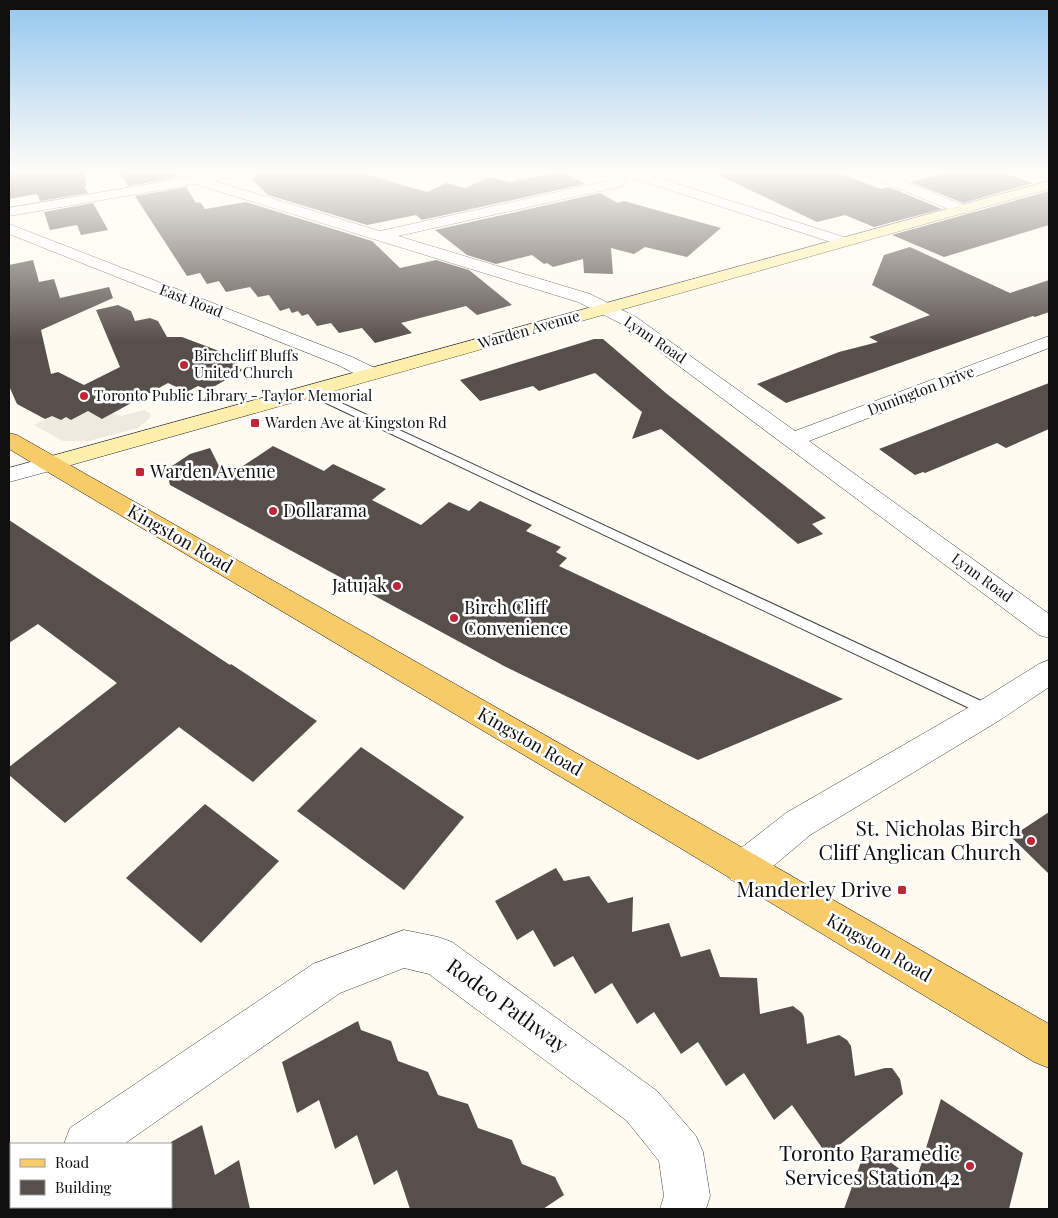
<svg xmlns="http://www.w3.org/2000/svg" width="1058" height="1218" font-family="'Playfair Display',serif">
<rect width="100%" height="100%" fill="#fffbf0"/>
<!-- plaza -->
<path fill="#efeadf" d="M144 410 151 414 150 418 138 428 89 441H63L34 425 57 413V418L61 420 66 417 71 420 88 411 102 419 113 413 121 416Z"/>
<!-- building -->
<g fill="#574f4b">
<path d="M9 172H85L86 186H84L88 193 40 201 37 194 9 199Z"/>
<path d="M119 172H176L179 177 128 186Z"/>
<path d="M252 172H358L427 192 446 183 466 188 489 177 510 182 560 172H564L585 184 422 220 416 215 367 225 268 195 251 178 256 177Z"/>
<path d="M712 172H836L881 189 889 187 942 209 874 227 845 215 817 222Z"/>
<path d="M951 172H1000L1033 183 963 203 910 182Z"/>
<path d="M186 187 196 203 200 202 205 209 246 202 372 241 400 268 436 260 469 270 512 305 477 315 466 306 401 323 412 333 375 343 362 328 339 333 331 323 317 326 308 314 302 316 298 311 292 313 289 308 280 311 269 295 258 297 250 287 226 292 219 281 207 284 200 273 187 276 135 196Z"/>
<path d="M1049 191V225L944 257 892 235Z"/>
<path d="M600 193 618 203 624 201 721 228 687 257 645 247 634 254 611 248 613 274 584 273 583 259 553 267 547 263 544 264 532 255 496 264 467 255 435 230Z"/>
<path d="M93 203 108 230 81 235 77 225 50 230 44 212Z"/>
<path d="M910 247 1010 293 1049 280V312L1035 317 1033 316 786 403 757 384 839 352 878 342 869 337 930 315 872 285 884 255Z"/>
<path d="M33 260 39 282 54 279 60 298 109 287 113 298 41 330 51 374 58 372 84 385 120 367 96 310 118 305 131 311 135 321 150 318 158 321 167 337H182L243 360 233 366 243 370 208 390 198 386 187 392 168 383 102 419 88 411 71 420 66 417 61 420 52 416 45 419 17 404 9 386V265Z"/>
<path d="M594 339H603L667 394 826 518 812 524 823 534 798 544 661 429 632 439 642 412 595 373 539 391 533 386 480 401 460 380Z"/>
<path d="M1049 383V429L1006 448 997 443 925 473 923 472 915 475 879 449Z"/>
<path d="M273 446 324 471 333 464 386 489 372 500 421 525 449 502 469 511 480 501 532 525 526 531 561 547 556 552 567 558 559 566 843 699 698 760 504 666 170 485 168 477 172 466 190 454 210 448 225 478Z"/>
<path d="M9 520 230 665 231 664 317 721 253 782 179 727 65 823 9 775V767L117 683 38 624 9 643Z"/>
<path d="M361 747 464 817 404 890 297 811Z"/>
<path d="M205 804 279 861 201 943 126 878Z"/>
<path d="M1049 812V874L1011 837Z"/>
<path d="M556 868 564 881 589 876 608 903 633 897 632 932 669 923 681 957 710 949 720 977 757 978 760 1014 793 1006 802 1013 804 1017 807 1044 839 1035 847 1040 851 1046 855 1076 885 1068H892L900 1079 903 1094 827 1155 792 1105 774 1120 744 1073 726 1086 698 1042 681 1054 654 1012 637 1024 612 983 595 994 573 956 554 967 533 930 517 940 495 901Z"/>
<path d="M358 1021 361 1030 391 1041 398 1061 428 1072 438 1095 468 1104 478 1128 512 1140 522 1164 555 1177 564 1195 543 1209H410L397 1170 374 1185 357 1135 335 1149 319 1100 297 1113 282 1062Z"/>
<path d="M941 1099 1023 1153 1009 1209H844L867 1145 916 1181Z"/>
<path d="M202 1125 215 1175 239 1160 250 1209H171V1142Z"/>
</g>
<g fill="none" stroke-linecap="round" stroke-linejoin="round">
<!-- service casing -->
<g stroke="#424242" stroke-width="2">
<path id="service" d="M309 388 994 707 997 711 994 715 989 717 984 715 305 393 304 391Z"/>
</g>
<!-- minor casing -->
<g stroke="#424242" stroke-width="1">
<g id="minor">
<path d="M221 172H250L248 175 214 181 380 231 612 180 614 172H640L850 239 853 242 850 245H840L626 176 623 186 398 236 590 294 636 317 795 431 1049 336V348L809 441 1049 614V638L1039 635 624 325 578 302 195 184 9 216V208Z"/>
<path d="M863 172H881L968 207 970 210 968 213H958L865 175Z"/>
<path d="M9 224 352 357 379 370 382 374 379 378C365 382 351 371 338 365L9 234Z"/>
<path d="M49 457 57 459 60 464 57 469 9 482V468Z"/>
<path d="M1049 660V687L1000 720 810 835 757 880 744 885 731 880 726 868 731 856 786 813 978 702 1039 664Z"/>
<path d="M404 930 438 937 452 942 657 1091 696 1136 703 1152 710 1196 706 1209H660L664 1196 659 1161 627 1121 429 974 404 968 340 993 124 1144H64L70 1128 313 964Z"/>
<path d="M11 1173V1207H30L29 1209H9V1174Z"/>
</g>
</g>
<!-- secondary casing -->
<g stroke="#313131" stroke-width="1">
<path id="secondary" d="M1049 181V189L57 469 49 471 41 469 38 464 41 459Z"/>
</g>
<!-- primary casing -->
<g stroke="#202020" stroke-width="1">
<path id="primary" d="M9 433 17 435 696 821 1049 1024V1068L1034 1062 672 843 9 449Z"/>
</g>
<!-- service -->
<use href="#service" fill="#fff" fill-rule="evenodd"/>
<!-- minor -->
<use href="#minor" fill="#fff" fill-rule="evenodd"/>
<!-- secondary -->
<use href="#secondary" fill="#fef0ac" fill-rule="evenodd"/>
<!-- primary -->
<use href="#primary" fill="#f7cb68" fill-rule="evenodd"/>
</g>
<!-- sky -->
<linearGradient id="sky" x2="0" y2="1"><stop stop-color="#93c6ee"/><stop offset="0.5" stop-color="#fffdf8"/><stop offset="1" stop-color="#fffdf8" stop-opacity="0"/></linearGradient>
<rect width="1058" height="342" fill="url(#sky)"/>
<!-- markers -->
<g fill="#bf2738" stroke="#fff" stroke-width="2">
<circle cx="184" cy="365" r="5"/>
<circle cx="84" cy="396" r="5"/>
<rect x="250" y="418" width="10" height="10" rx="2.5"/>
<rect x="135" y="467" width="10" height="10" rx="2.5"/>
<circle cx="273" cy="511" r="5"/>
<circle cx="397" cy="586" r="5"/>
<circle cx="454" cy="618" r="5"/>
<circle cx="1031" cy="841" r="5"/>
<rect x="897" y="885" width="10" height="10" rx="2.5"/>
<circle cx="970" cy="1166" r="5"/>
</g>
<g text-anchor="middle" stroke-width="5" stroke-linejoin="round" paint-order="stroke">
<!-- far-street labels -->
<g font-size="15" fill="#0f0f0f" stroke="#fff">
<text transform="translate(191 301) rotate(21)" y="5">East Road</text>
<text transform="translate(529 330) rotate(-16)" y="5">Warden Avenue</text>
<text transform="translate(655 340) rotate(34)" y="5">Lynn Road</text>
<text transform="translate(921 391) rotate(-21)" y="5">Dunington Drive</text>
<text transform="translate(982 578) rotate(36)" y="5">Lynn Road</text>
</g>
<!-- far-poi labels -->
<g font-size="15" fill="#0f0f0f" stroke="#fff" text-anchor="start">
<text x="194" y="361">Birchcliff Bluffs<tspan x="194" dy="17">United Church</tspan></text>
<text x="94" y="401">Toronto Public Library - Taylor Memorial</text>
<text x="265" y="428">Warden Ave at Kingston Rd</text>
</g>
<!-- poi labels -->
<g font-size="18" fill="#0f0f0f" stroke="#fff" text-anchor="start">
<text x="150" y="478">Warden Avenue</text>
<text x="283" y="517">Dollarama</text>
<text x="387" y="592" text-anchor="end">Jatujak</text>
<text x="464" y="614">Birch Cliff<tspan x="464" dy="21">Convenience</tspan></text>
</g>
<!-- street labels -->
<g font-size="18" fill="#0f0f0f" stroke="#fff">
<text transform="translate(180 539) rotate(30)" y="6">Kingston Road</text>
<text transform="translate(530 742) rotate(30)" y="6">Kingston Road</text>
<text transform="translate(879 948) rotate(30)" y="6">Kingston Road</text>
</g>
<!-- near-poi labels -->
<g font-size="21" fill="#0f0f0f" stroke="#fff" text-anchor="end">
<text x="1021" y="836">St. Nicholas Birch<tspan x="1021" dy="24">Cliff Anglican Church</tspan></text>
<text x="892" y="897">Manderley Drive</text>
<text x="960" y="1161">Toronto Paramedic<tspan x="960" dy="24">Services Station 42</tspan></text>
</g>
<!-- near-street labels -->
<g font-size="21" fill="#0f0f0f" stroke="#fff">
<text transform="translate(507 1006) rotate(36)" y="7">Rodeo Pathway</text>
</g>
</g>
<!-- border -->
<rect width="1058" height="1218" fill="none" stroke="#0f0f0f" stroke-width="20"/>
<!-- legend -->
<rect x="10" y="1143" width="162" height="65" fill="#ffffff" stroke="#9f9f9f"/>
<rect x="20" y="1159" width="25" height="8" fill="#f7cb68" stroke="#9f9f9f"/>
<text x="55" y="1168" font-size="15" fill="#0f0f0f">Road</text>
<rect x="20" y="1180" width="25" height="15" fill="#574f4b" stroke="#9f9f9f"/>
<text x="55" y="1193" font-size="15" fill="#0f0f0f">Building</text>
</svg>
